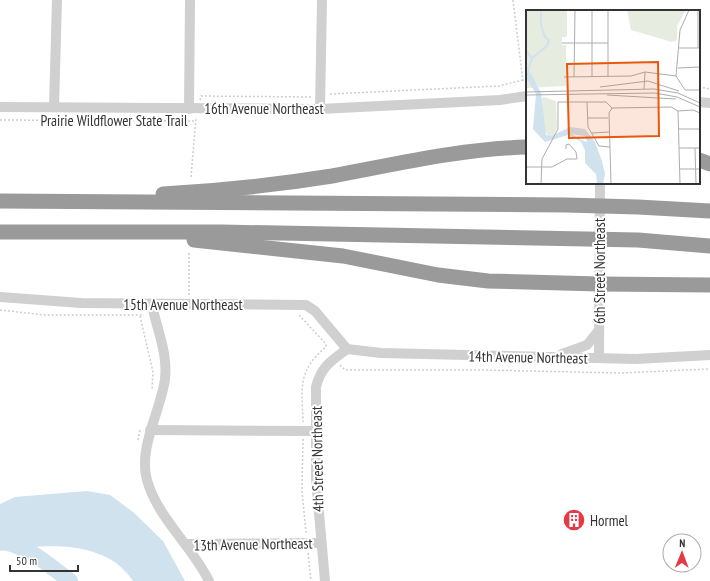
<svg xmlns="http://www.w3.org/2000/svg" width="710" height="581" font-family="'PT Sans Narrow',sans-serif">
  <rect width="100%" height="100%" fill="#fff"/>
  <!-- water -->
  <path fill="#cfe2ee" d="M87,491L110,495L133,512L163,541L185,581H133C106,539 43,544 0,551V504L15,497Z"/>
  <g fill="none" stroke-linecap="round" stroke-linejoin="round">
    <!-- river -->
    <path stroke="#cfe2ee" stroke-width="16" d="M0,541C29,546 47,564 70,581"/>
    <!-- path -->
    <g stroke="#cdcdcd" stroke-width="1.5" stroke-dasharray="2 2" stroke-linecap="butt">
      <path d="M513,0L523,81"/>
      <path d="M699,87L710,89"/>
      <path d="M330,94L499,86L527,79"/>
      <path d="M200,100L201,96L311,97"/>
      <path d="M0,120L195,121"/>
      <path d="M191,177L196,117"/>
      <path d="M189,295V253"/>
      <path d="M0,310L45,315H144"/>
      <path d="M299,315L326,344V347C297,371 302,388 303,422"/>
      <path d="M140,316L153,372L152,390"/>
      <path d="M340,365L345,370H485L620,373L710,369"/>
      <path d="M303,439L302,491L306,533"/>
      <path d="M138,440L140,430"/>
      <path d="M308,553L311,581"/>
    </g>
    <!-- minor -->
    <g stroke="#d0d0d0" stroke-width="10">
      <path d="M699,102L710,103"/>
      <path d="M0,107L320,109L500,100L527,96"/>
      <path d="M54,107L57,0"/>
      <path d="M189,109L190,0"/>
      <path d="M320,109L322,0"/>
      <path d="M0,297L81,303L306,305L315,311L347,349"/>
      <path d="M152,305C157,330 168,353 165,379C161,410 138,448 147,480C157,517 192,546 209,581"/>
      <path d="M347,349L381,353L636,359L710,355"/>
      <path d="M562,354L587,345L599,330"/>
      <path d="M599,358L600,183"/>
      <path d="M150,430L315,431"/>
      <path d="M185,544L321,543"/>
      <path d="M325,581L316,479V387C321,367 331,361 347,349"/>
    </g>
    <!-- highway -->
    <g stroke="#9a9a9a" stroke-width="15">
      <path d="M699,160L710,164"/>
      <path d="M163,194C219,191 276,185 332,176C397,164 460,149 527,147"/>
      <path d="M0,201L566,205L638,207L710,211"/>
      <path d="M0,232H222L638,240L710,246"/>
      <path d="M194,240L343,256L438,275L488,281L599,284L710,285"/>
    </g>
  </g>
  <!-- icons -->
  <defs>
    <g id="building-disc" transform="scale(1.15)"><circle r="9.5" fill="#e63946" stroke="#fff"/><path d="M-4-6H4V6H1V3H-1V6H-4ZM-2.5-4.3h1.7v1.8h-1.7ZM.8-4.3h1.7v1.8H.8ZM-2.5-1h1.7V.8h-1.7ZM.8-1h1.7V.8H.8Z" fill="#fff"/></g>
  </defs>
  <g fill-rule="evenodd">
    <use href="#building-disc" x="574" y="520"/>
  </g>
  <g text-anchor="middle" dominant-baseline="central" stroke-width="4" stroke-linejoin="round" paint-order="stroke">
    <!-- street labels -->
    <g font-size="15" fill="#333" stroke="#fff">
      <text x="264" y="108">16th Avenue Northeast</text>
      <text x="114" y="120">Prairie Wildflower State Trail</text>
      <text transform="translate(599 271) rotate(-90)">6th Street Northeast</text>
      <text x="183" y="304">15th Avenue Northeast</text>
      <text transform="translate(528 357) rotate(1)">14th Avenue Northeast</text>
      <text transform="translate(317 459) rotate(-91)">4th Street Northeast</text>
      <text transform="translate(253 544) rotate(-1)">13th Avenue Northeast</text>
    </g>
    <!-- poi labels -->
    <g font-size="15" fill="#333" stroke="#fff" text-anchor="start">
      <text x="590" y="520">Hormel</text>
    </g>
  </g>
  <!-- overview -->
  <g transform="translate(526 10)">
    <rect width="174" height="174" fill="#fff"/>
    <path d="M0,0H41V27H36V35H40V76L0,78ZM101,0H160L151,16V30L146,32L105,20ZM18,87L30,91L31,118L28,125L23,127L17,118L16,88Z" fill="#e6ecdf"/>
    <path d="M2,58L15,83L20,125L25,126L44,117L59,119L69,132L76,151L79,164L77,174H71L70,164L59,153V140L54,130L61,132L59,126L45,124L19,132L7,119L10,84L0,67Z" fill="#cfe2ee"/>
    <path fill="none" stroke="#cfe2ee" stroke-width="2" d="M0,17V33M0,41L6,48L2,60M6,48L21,36L23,30L19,27L15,15V0M42,123L57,132"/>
    <path fill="none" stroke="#adadad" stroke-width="1" d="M66,0V67M36,33H82M153,38H174M172,38V0M152,58L174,57M150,66L154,20L163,0M150,66L159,80H174M38,67L105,66L119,62L150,66M48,67L49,0M82,67V0M74,77L122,71L153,81M118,79L119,62M0,82L128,79L152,83L174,93M0,85L129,83L151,87L174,97M81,85L150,89M61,92L62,117L73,136L84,137M86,98L145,97L152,101M152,101L154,174M152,101L167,100L174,103M62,108H82M153,119H174M66,123L83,122M153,138H174M169,138L170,174M0,157H26L41,149H51L50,142L43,134L40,135V139M154,159H174M15,174L16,149L32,119V92H80L86,98M85,174L83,103L86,98"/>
    <path fill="#e8590c" fill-opacity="0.15" stroke="#e8590c" stroke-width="2" d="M132,52L133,126L43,128L41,54Z"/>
    <rect width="174" height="174" fill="none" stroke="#333" stroke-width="2"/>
  </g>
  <!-- north arrow -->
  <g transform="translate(682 553) rotate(1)"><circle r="19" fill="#ffffff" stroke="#adadad"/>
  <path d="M0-3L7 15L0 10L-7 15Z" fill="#e63946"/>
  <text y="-6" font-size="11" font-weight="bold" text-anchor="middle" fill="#333333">N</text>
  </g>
  <!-- scale -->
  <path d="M10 565v6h68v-6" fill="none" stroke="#333333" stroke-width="2"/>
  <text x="16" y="565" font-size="12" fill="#333333" stroke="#ffffff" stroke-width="3" paint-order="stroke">50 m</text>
</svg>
